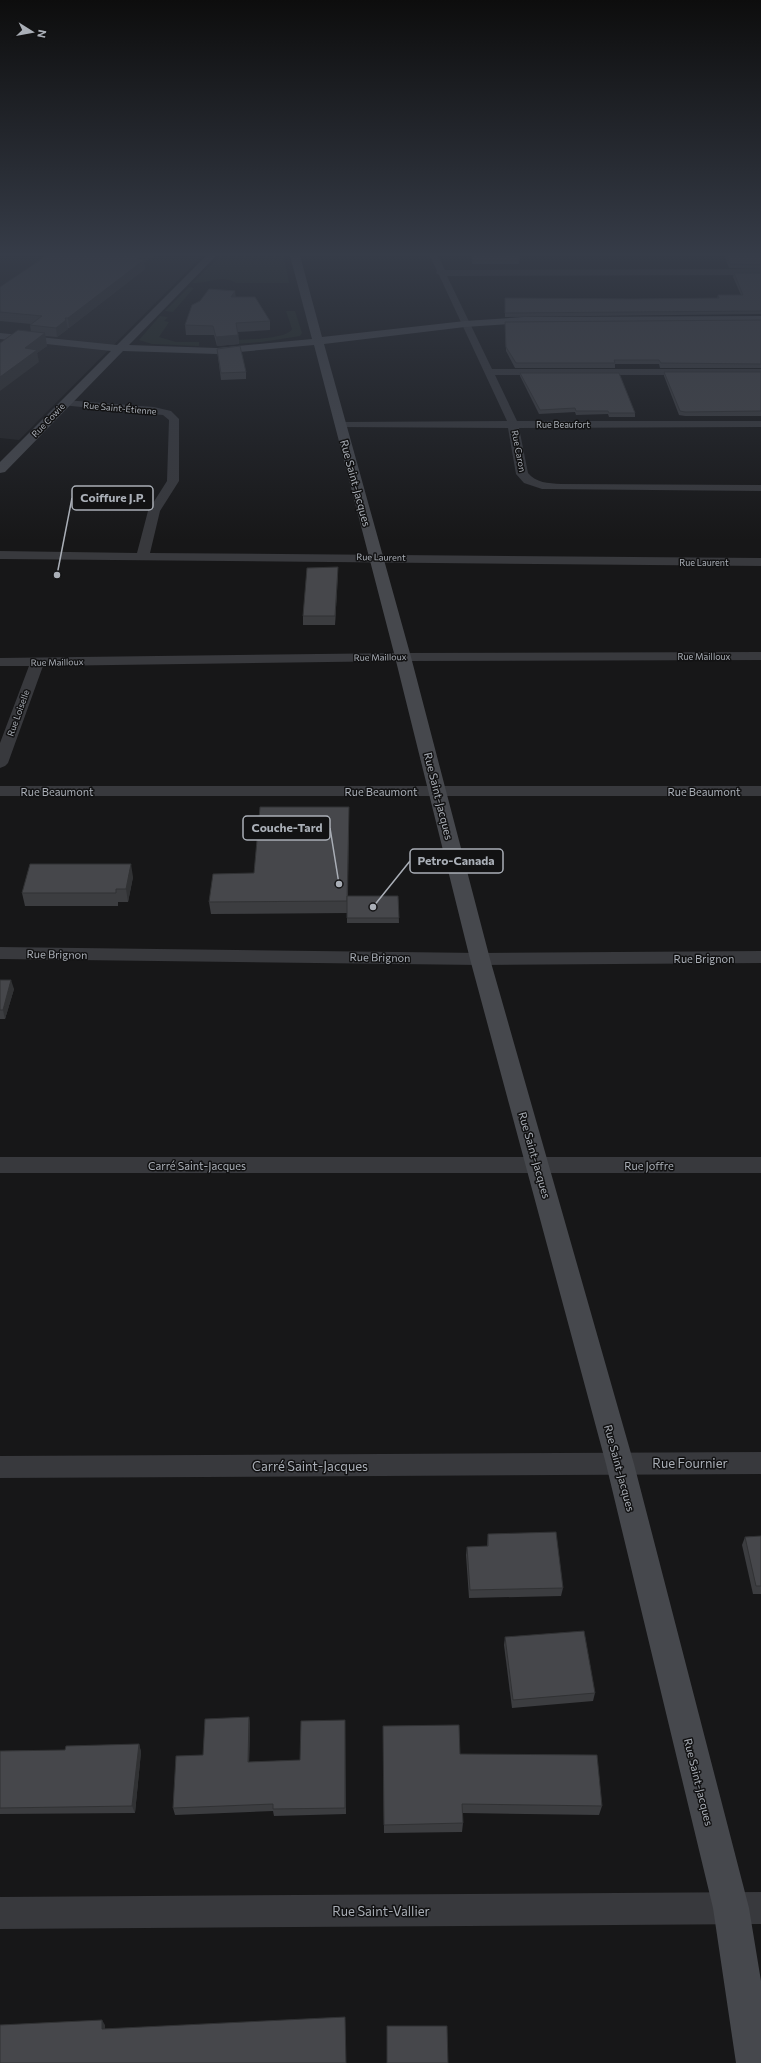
<svg xmlns="http://www.w3.org/2000/svg" width="761" height="2063" font-family="Commissioner,sans-serif">
  <rect width="100%" height="100%" fill="#171718"/>
  <!-- built -->
  <path fill="#232325" d="M0,252H206L19,440L0,438Z"/>
  <!-- green -->
  <g fill="#212821">
    <path d="M224,252H283L289,283H236C223,274 206,284 192,283Z"/>
    <path d="M189,287L194,288L173,312L165,311Z"/>
    <path d="M286,311H295L302,333L300,336L262,342L223,345L224,340C237,340 287,340 292,329Z"/>
    <path d="M160,316L168,317L164,321L169,322L159,337L176,342H199V346L152,344L139,340Z"/>
  </g>
  <g fill="none" stroke-linecap="round" stroke-linejoin="round">
    <!-- street -->
    <g fill="#38393d" fill-rule="evenodd">
      <path d="M428,252H436L445,270L761,269V275L447,276L492,369H761V375H495L517,421H761V427L519,428L528,473C536,483 548,483 561,484L761,485V491L542,489L524,483L516,474L508,428L336,427L335,425L340,422L507,421L439,275L436,273L437,271Z"/>
      <path d="M65,400L154,407L171,411L179,419V481L160,511L150,553L761,558V566L0,559V551L137,553L148,511L167,481L169,420L163,415L61,405L60,403Z"/>
      <path d="M761,652V660L403,661L43,666L8,763L5,766L0,768V743L29,666H0V658L403,653Z"/>
      <rect x="0" y="786" width="761" height="10"/>
      <path d="M0,947L480,953L761,951V963L480,965L0,959Z"/>
      <rect x="0" y="1157" width="761" height="16"/>
      <path d="M761,1452V1474L0,1478V1456Z"/>
      <path d="M761,1892V1924L0,1929V1897Z"/>
    </g>
    <!-- secondary -->
    <path fill="#46484d" fill-rule="evenodd" d="M210,252H220L129,345L217,348L312,339L289,252H299L322,337L465,321L523,317L761,316V322L523,323L465,327L324,344L411,657L490,959L634,1464L749,1908L761,1981V2063H736L713,1908L606,1464L470,959L395,657L314,345L217,354L123,351L5,472L0,473V462L111,351L0,339V333L117,345Z"/>
  </g>
  <!-- wall -->
  <g fill="#3c3d40">
    <path d="M52,252H159L144,263L145,269L69,328H67L68,329L57,337L45,336L47,346L37,353L39,362L31,332L30,325L31,324L0,321V287Z"/>
    <path d="M472,252H520L519,264H472Z"/>
    <path d="M723,252H761V269L729,268Z"/>
    <path d="M734,273H761V314L505,317V298L634,299L717,298L718,295H741L733,277Z"/>
    <path d="M236,297L270,321V330L238,332L239,344L217,346L214,335H186L185,325Z"/>
    <path d="M761,320V368H660L659,364H615V368H515L506,351L505,322Z"/>
    <path d="M217,349L246,372V379L221,380Z"/>
    <path d="M664,372H761V416H685L679,415L664,376Z"/>
    <path d="M520,373L635,413V417H609L608,414L576,415L575,412L539,414L520,376Z"/>
    <path d="M338,567L335,625H303V616Z"/>
    <path d="M349,807L348,896H398L399,923H347V913L211,914L209,902L254,873Z"/>
    <path d="M133,877L128,902H118V906H25L22,893Z"/>
    <path d="M0,980L14,989L5,1019H0Z"/>
    <path d="M488,1534L563,1588L561,1596L469,1598L466,1555L467,1547L487,1546Z"/>
    <path d="M761,1536V1594H753L742,1545L745,1537Z"/>
    <path d="M505,1637L595,1693L593,1701L512,1708L504,1645Z"/>
    <path d="M249,1717L250,1724L249,1762L300,1760L345,1720L346,1814L274,1816L273,1811L175,1815L173,1808L203,1755Z"/>
    <path d="M383,1726L602,1806L599,1815L463,1813V1823L462,1832L384,1833Z"/>
    <path d="M139,1744L141,1752L135,1813L0,1814V1751L65,1750Z"/>
  </g>
  <!-- shaded-wall -->
  <g fill="#313234">
    <path d="M147,252H159L144,263L145,269L69,328L68,318L137,259Z"/>
    <path d="M235,291L236,299L231,297Z"/>
    <path d="M66,320L68,329L57,337L56,328Z"/>
    <path d="M45,333L47,346L37,353L39,362L0,391V377L25,348Z"/>
    <path d="M238,335L239,344L217,346L216,337Z"/>
    <path d="M338,567V575L335,625V616Z"/>
    <path d="M349,807V819L347,913V901Z"/>
    <path d="M131,864L133,877L128,902L126,889Z"/>
    <path d="M11,980L14,989L5,1019L3,1010Z"/>
    <path d="M249,1717L250,1724L249,1769L248,1762Z"/>
    <path d="M139,1744L141,1752L135,1813L132,1806Z"/>
    <path d="M102,2020L105,2025V2034L102,2029Z"/>
  </g>
  <!-- building -->
  <g fill="#46474b" stroke="#313234">
    <path d="M52,252H147L137,259L144,260L68,318H65L66,320L56,328L30,325L42,316L0,312V287Z"/>
    <path d="M472,252H520L519,261H472Z"/>
    <path d="M725,252H761V265L730,264Z"/>
    <path d="M734,273H761V311L505,313V298L634,299L719,298L718,295H743Z"/>
    <path d="M209,289L235,291L231,297H255L270,321L236,323L238,335L216,337L213,326L185,325L192,305L200,301Z"/>
    <path d="M761,320V364L661,363L659,360H614L615,363H516L506,347L505,322Z"/>
    <path d="M18,330L45,333L25,348L37,350L0,377V343Z"/>
    <path d="M240,346L246,372L221,373L217,349Z"/>
    <path d="M664,372H761V411L685,412L680,411Z"/>
    <path d="M520,373H619L635,413H609L608,411H576L575,408L540,410Z"/>
    <path d="M338,567L335,616H303L307,568Z"/>
    <path d="M260,807H349L347,901L209,902L213,874L254,873Z"/>
    <path d="M30,864H131L126,889H116V893H22Z"/>
    <path d="M347,896H398L399,918H347Z"/>
    <path d="M0,980H11L3,1010H0Z"/>
    <path d="M556,1532L563,1588L470,1590L467,1547L488,1546V1534Z"/>
    <path d="M761,1536V1586H756L745,1537Z"/>
    <path d="M584,1631L595,1693L513,1700L505,1637Z"/>
    <path d="M249,1717L248,1762L300,1760L301,1721L345,1720V1808L273,1809V1804L173,1808L176,1756L203,1755L205,1719Z"/>
    <path d="M459,1725L460,1754L597,1755L602,1806L462,1804L463,1823L384,1825L383,1726Z"/>
    <path d="M139,1744L132,1806L0,1808V1751L65,1750L66,1746Z"/>
    <path d="M345,2017L346,2063H0V2025L102,2020V2029Z"/>
    <path d="M387,2026H447L448,2063H387Z"/>
  </g>
  <!-- sky -->
  <linearGradient id="sky" x2="0" y2="1"><stop stop-color="#0d0d0d"/><stop offset="0.47" stop-color="#363c48"/><stop offset="1" stop-color="#363c48" stop-opacity="0"/></linearGradient>
  <rect width="761" height="541" fill="url(#sky)"/>
  <g text-anchor="middle" dominant-baseline="central" stroke-width="3" stroke-linejoin="round" paint-order="stroke">
    <!-- far-street labels -->
    <g font-size="9" fill="#aaafb7" stroke="#121213">
      <text transform="translate(120 408) rotate(5)">Rue Saint-Étienne</text>
      <text transform="translate(48 420) rotate(-46)">Rue Cowie</text>
      <text x="563" y="424">Rue Beaufort</text>
      <text transform="translate(519 451) rotate(79)">Rue Caron</text>
      <text transform="translate(381 557) rotate(1)">Rue Laurent</text>
      <text x="704" y="562">Rue Laurent</text>
      <text x="704" y="656">Rue Mailloux</text>
      <text transform="translate(380 657) rotate(-1)">Rue Mailloux</text>
      <text transform="translate(57 662) rotate(-1)">Rue Mailloux</text>
      <text transform="translate(18 713) rotate(-70)">Rue Loiselle</text>
    </g>
    <!-- street labels -->
    <g font-size="11" fill="#aaafb7" stroke="#121213">
      <text transform="translate(356 483) rotate(75)">Rue Saint-Jacques</text>
      <text x="57" y="791">Rue Beaumont</text>
      <text x="381" y="791">Rue Beaumont</text>
      <text x="704" y="791">Rue Beaumont</text>
      <text transform="translate(439 796) rotate(76)">Rue Saint-Jacques</text>
      <text transform="translate(57 954) rotate(1)">Rue Brignon</text>
      <text transform="translate(380 957) rotate(1)">Rue Brignon</text>
      <text x="704" y="958">Rue Brignon</text>
      <text transform="translate(535 1155) rotate(74)">Rue Saint-Jacques</text>
      <text x="197" y="1165">Carré Saint-Jacques</text>
      <text x="649" y="1165">Rue Joffre</text>
      <text transform="translate(620 1468) rotate(75)">Rue Saint-Jacques</text>
      <text transform="translate(699 1782) rotate(76)">Rue Saint-Jacques</text>
    </g>
    <!-- near-street labels -->
    <g font-size="13" fill="#aaafb7" stroke="#121213">
      <text x="690" y="1463">Rue Fournier</text>
      <text x="310" y="1466">Carré Saint-Jacques</text>
      <text x="381" y="1911">Rue Saint-Vallier</text>
    </g>
  </g>
  <!-- callouts -->
  <path fill="none" stroke="#aaafb7" stroke-width="1.5" d="M57 575L72 498M339 884L330 828M373 907L410 861"/>
  <g fill="#aaafb7" stroke="#121213" stroke-width="1.5">
    <circle cx="57" cy="575" r="4"/>
    <circle cx="339" cy="884" r="4"/>
    <circle cx="373" cy="907" r="4"/>
  </g>
  <g fill="#121213" stroke="#aaafb7" stroke-width="1.5">
    <rect x="72" y="486" width="81" height="24" rx="4"/>
    <rect x="243" y="816" width="87" height="24" rx="4"/>
    <rect x="410" y="849" width="93" height="24" rx="4"/>
  </g>
  <g font-size="12" text-anchor="middle" font-weight="bold" fill="#aaafb7">
    <text x="113" y="502">Coiffure J.P.</text>
    <text x="287" y="832">Couche-Tard</text>
    <text x="456" y="865">Petro-Canada</text>
  </g>
  <!-- north arrow -->
  <g transform="translate(32 32) rotate(101)" stroke="#121213" stroke-width="3" paint-order="stroke">
  <path d="M0-3L7 15L0 10L-7 15Z" fill="#aaafb7"/>
  <text y="-6" font-size="11" font-weight="bold" text-anchor="middle" fill="#aaafb7">N</text>
  </g>
</svg>
